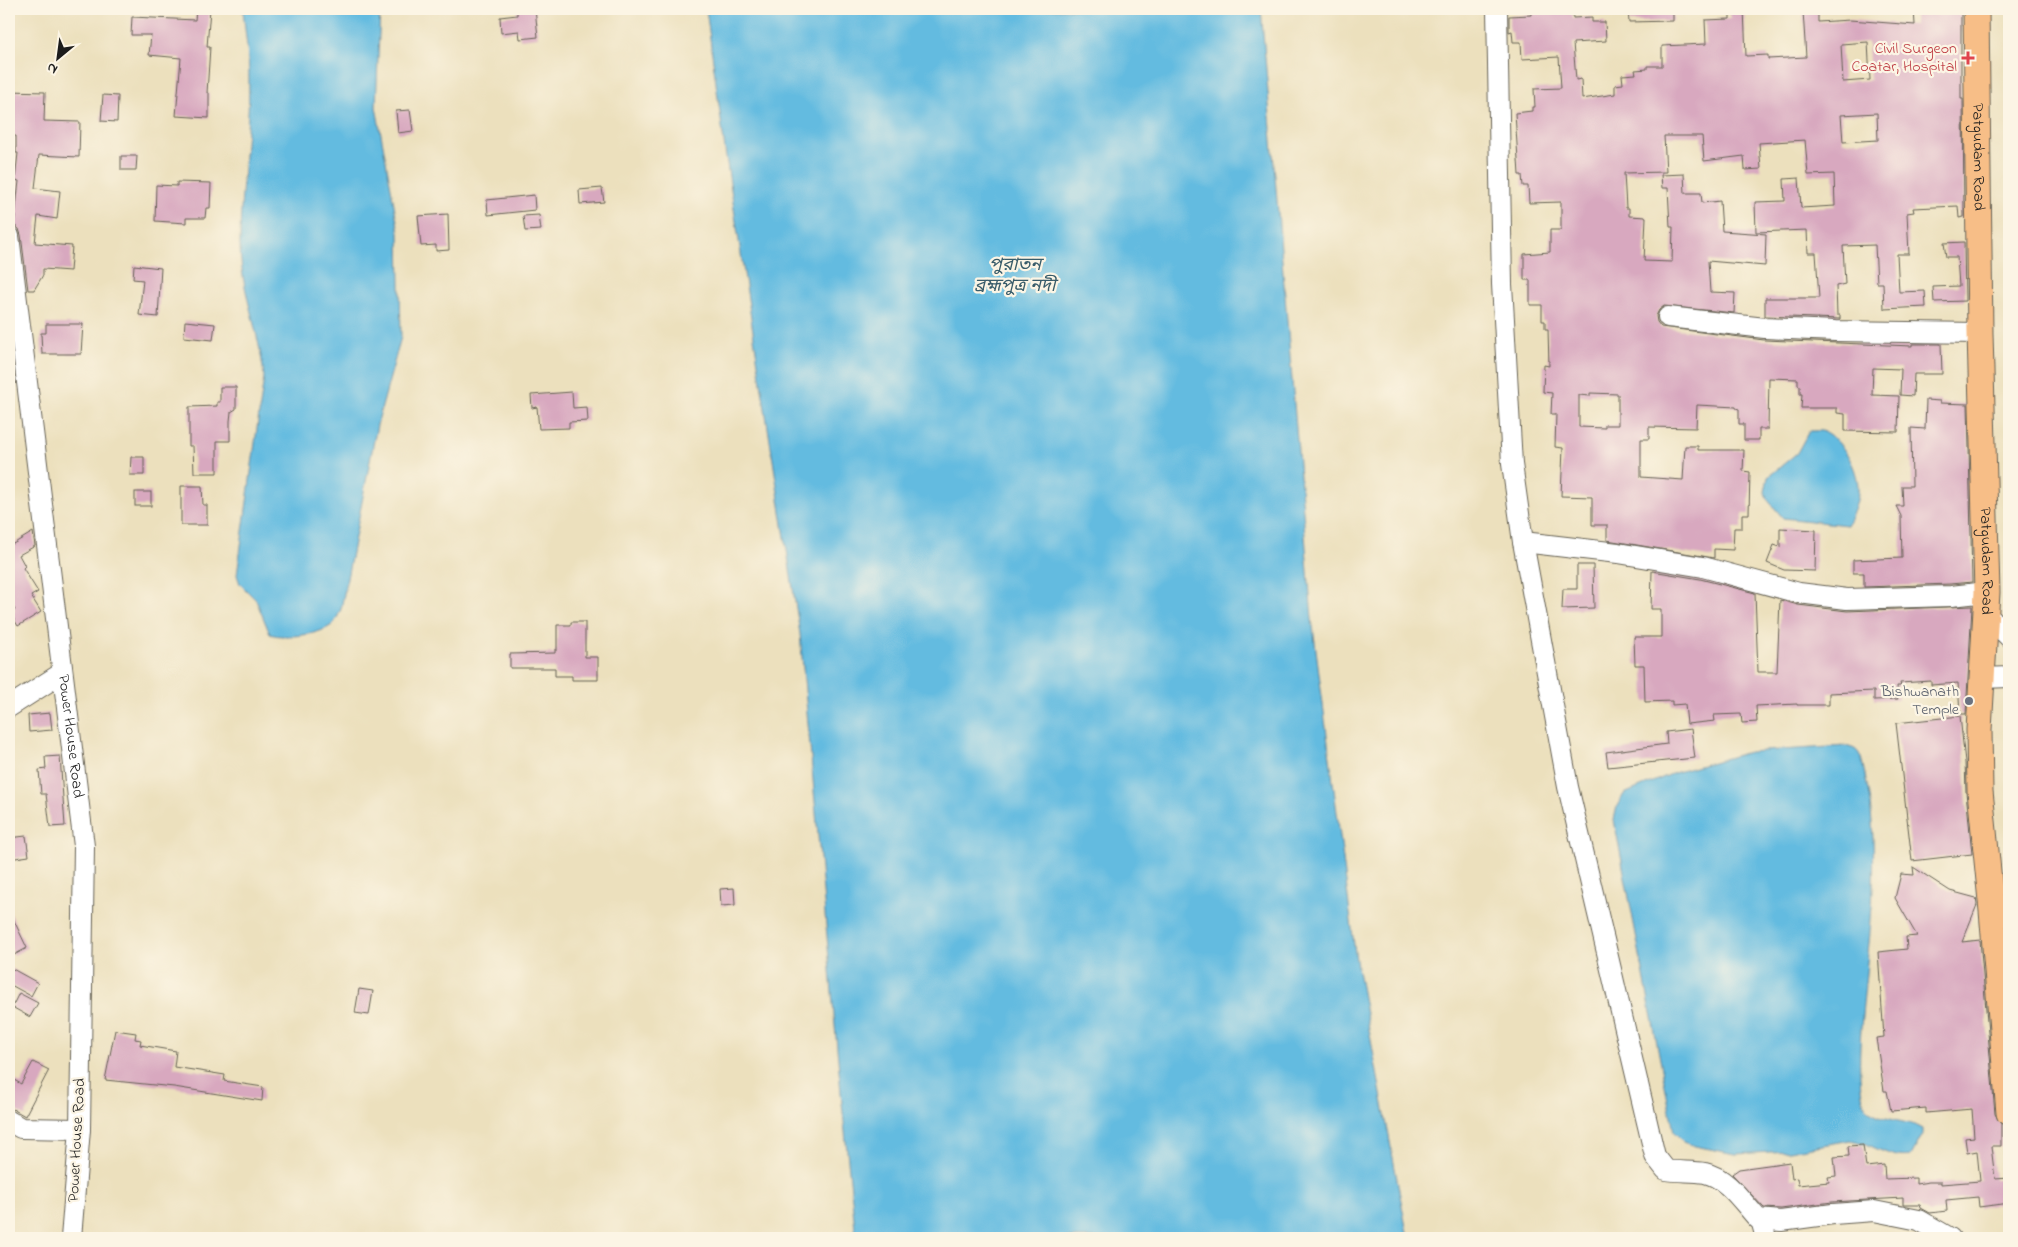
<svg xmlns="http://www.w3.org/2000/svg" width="2018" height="1247" font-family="'Indie Flower','Noto Sans Bengali',sans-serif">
  <rect width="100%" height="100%" fill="#fcf5e5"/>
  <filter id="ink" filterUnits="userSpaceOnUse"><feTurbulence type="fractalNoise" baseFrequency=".02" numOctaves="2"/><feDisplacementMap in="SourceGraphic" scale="10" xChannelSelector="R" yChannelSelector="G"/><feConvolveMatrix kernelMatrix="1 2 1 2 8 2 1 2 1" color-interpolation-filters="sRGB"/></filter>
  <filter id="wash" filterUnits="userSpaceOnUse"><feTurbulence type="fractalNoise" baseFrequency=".0096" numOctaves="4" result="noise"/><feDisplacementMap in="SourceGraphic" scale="20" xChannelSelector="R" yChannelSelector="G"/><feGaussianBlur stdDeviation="1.12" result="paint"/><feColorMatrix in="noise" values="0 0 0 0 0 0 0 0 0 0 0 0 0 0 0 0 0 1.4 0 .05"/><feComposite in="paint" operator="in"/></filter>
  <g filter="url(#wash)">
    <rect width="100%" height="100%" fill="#ece0bd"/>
    <!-- water -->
    <g fill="#63bbe0" stroke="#406c7e">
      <path d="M243,9H380L376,107L399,232L401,337L377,425L341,609C339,613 337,619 334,623C323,635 285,639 270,634L256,600L240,584L237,575L264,377C260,332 240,289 240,243C240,189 249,135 249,80C249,56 245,33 243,9Z"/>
      <path d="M706,9H1261L1312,619L1356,960L1408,1238H856L841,1093L800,634L726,157Z"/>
      <path d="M1809,431C1814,431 1821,430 1825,432C1843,442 1857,467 1858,487C1859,500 1853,514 1847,525L1783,518L1767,499L1765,492L1768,477L1797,453Z"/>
      <path d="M1846,746C1848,747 1854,748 1856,750C1862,755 1863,767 1865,775C1880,843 1872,915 1865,983C1863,1008 1853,1088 1867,1108C1875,1120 1909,1120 1923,1129V1134L1911,1156C1889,1160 1871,1142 1850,1140L1789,1151L1735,1154L1695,1146L1684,1142L1674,1132L1614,820L1617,806L1624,794L1674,773L1749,752Z"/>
    </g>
    <g id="blocks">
      <!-- building -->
      <g fill="#d8a8bf" fill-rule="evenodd">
        <path d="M196,9H210L207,47H210L207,93H209V118L176,116L181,58L149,55L151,35H131L132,17L195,20Z"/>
        <path d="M517,9H535L538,37L520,39L519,31L501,33L500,17L517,15Z"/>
        <path d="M1531,9H1572L1573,18L1592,17V22H1605L1606,41L1573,43L1576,80L1581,79L1582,99L1615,94V85L1623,84L1622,75L1636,74L1635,70L1647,69V66H1662V46L1706,44L1705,20L1730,19V9H1744L1746,56L1768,55V59L1806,57L1803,11L1818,10V22L1850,20L1915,25L1914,9H1961V99H1963L1964,217L1959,218L1958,206L1913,208L1914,212L1907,213L1909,254H1897L1899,292L1925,291L1926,307L1884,309L1883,283H1877L1875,245L1843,246L1845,284L1836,286L1837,315H1840V319L1765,316V298H1819L1816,253H1808L1807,230L1756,232L1755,202L1785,201L1784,179L1799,178L1801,208L1835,206L1834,174L1808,175L1805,140L1759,143L1761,169L1745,170L1744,156L1704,161L1702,136H1664L1666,172L1624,173L1626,208H1629V216L1646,217L1644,261L1672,262L1673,227H1670L1668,188H1662L1661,175L1684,174L1685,193H1701L1702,203L1720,201L1722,231L1766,234L1765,266L1708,261L1710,292L1735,293L1734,313L1664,306L1659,310L1656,316L1657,322L1661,327L1764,340L1912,346V344H1941L1942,374H1914L1913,396L1900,395L1901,369L1873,368L1872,395L1899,396L1898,432L1845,431V414L1837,413V408H1801L1802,394H1800V386L1798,385V379L1769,378L1768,429H1759V440H1744V424H1739V409L1736,408V407L1697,405L1696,428L1649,427V439H1641V477L1683,480L1685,446H1698V450H1744L1743,471L1750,472L1749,514H1742V528H1734L1733,550L1714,549V558L1607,540V525H1592V497L1561,496L1563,448L1555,447L1556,414H1551L1552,393L1543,392L1544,365L1549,366L1548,329H1545V321H1542V305H1530V280H1524V254L1550,252V230H1561V202L1529,203L1528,186H1523L1522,175H1519L1515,113L1532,111V107H1535L1534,89L1561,88L1559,57L1522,59L1521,42H1513L1512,31L1509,32V16L1531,15ZM1868,42L1870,80L1843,82L1841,44ZM1877,113L1878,140L1843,142L1841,115ZM1590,393L1618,394V425H1605V428L1579,427V395L1590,396Z"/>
        <path d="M1628,9H1673V21L1629,22Z"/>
        <path d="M9,91L45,92L44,121L80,122L79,157L39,155L35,188L60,191L57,219L38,216L35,243L72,246L70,271L43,269V275L34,290H28L21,235L19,229L14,225L19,181L15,180L18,153H16V136H9Z"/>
        <path d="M103,95L118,96L117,122L101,121Z"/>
        <path d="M410,110L413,131L398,133L396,111Z"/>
        <path d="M121,156H137L136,170H121Z"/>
        <path d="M177,182L211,183L210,208H206L205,218H186V223L155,221L156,185L177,186Z"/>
        <path d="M602,188L604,202L580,204L579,190Z"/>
        <path d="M534,195L535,210L488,215L487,200Z"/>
        <path d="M448,214L449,250L436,251V245L421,246L418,216Z"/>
        <path d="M539,215L541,230L525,231L523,216Z"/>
        <path d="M1964,242L1965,301L1934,302L1933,287L1959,286L1957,257H1946L1944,243Z"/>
        <path d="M134,265L161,268L158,317L139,315L143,280L133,279Z"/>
        <path d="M185,321L215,324L213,340L184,337Z"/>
        <path d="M46,324H83L81,354H42L41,333H46Z"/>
        <path d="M220,387H236V409L231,412L230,421V441H217V473H194L193,446H189V407L217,406V402H220Z"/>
        <path d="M572,392L573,408L587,407L588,421L569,422V428L539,429L537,407L532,408L531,395Z"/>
        <path d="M1926,400L1940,401V403L1968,404L1972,582L1950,584L1864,587V573H1853V560L1902,558L1901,516L1896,506H1903L1902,486H1912L1911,428L1925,429Z"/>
        <path d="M131,457H144V475H130Z"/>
        <path d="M181,486H202L203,505H207V525H181Z"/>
        <rect x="135" y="492" width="16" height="14"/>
        <path d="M1780,528L1816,530L1815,571L1784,570L1767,563L1774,545L1780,547Z"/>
        <path d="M33,532L35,546L19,555L25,566L23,568L38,592L31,596L41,612L18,626L10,613L15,610L9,600V538L13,544Z"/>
        <path d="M1577,565H1593L1594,608L1562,609L1563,589H1577Z"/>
        <path d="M1652,571L1700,579L1755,593L1758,672H1777L1780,600L1798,605L1847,611L1972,606L1966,714H1960L1958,683L1931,685V681L1900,683L1901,686H1897L1898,699L1874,700V691L1829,693V705H1797V704L1756,706L1757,722L1742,723L1741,714L1714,715L1715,721L1687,724L1685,704L1672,705V701L1645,702L1644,665H1635L1634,637H1661V609H1651Z"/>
        <path d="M571,622H585V657H598V680H572V676H555V668H510V654L555,653V650H557V625H571Z"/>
        <path d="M50,713L52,730L29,732L28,715Z"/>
        <path d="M1960,716L1965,762L1966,792L1972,854L1912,861L1896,723Z"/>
        <path d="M1691,729L1695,758L1608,767L1606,752L1667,744L1666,732Z"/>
        <path d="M60,756L65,826L50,827L46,794H41L39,770L46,769L45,757Z"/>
        <path d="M26,836L29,856L9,859V838Z"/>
        <path d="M1913,867L1950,891L1976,898L1977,905L1962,942L1980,940L1995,1114L2001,1124V1146H1991L1995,1179L2009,1178V1203L1979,1207L1978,1197L1946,1200L1947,1211L1930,1213L1921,1208L1920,1205H1903V1198L1832,1202L1781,1209L1764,1208L1732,1174L1739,1169L1790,1162L1792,1179L1797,1178L1798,1185L1829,1182L1828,1177L1836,1176L1834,1157L1849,1156L1848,1146L1863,1145L1866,1167L1884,1165L1885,1179L1916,1178V1184L1929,1182H1941V1184L1980,1181L1977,1151L1967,1153L1965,1138L1974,1137L1972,1109L1926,1113V1108L1891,1111L1887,1091H1884L1876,1038L1884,1037L1878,952L1907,949L1906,937L1917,936L1895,898L1901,874L1914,875Z"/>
        <path d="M734,888L735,905L721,906L720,889Z"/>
        <path d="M9,910L27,948L14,955L9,944Z"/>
        <path d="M9,967L38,983L31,996L9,984Z"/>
        <path d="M359,989L373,991L369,1015L355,1013Z"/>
        <path d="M19,993L38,1003L30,1017L12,1007Z"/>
        <path d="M115,1030L136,1033L135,1039L141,1040L140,1045L176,1051L174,1067L225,1075L224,1081L263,1087L262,1101L174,1087L105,1080Z"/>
        <path d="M33,1062L49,1070L25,1116L9,1107V1077L21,1084Z"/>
      </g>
    </g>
  </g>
  <g filter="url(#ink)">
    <use href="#blocks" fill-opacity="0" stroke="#656154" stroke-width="1"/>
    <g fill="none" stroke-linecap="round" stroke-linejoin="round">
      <!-- minor casing -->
      <g stroke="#656154" stroke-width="22">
        <g id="minor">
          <path d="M1497,9L1502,284L1512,464L1523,542L1568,787L1655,1156L1666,1170C1679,1172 1693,1171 1705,1173C1728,1178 1743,1203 1758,1219L1781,1221L1833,1214L1874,1211L1919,1220L1950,1238"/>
          <path id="s1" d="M9,236L84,846L80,1129L71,1238"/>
          <path d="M1668,317L1765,328L1835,331L1980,333"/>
          <path d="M1523,542L1618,553L1703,567L1799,593L1847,599L1951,596L1987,592"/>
          <path d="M1985,613L2009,637"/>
          <path d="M1983,678L2009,677"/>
          <path d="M9,707L62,673"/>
          <path d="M9,1121L21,1128L80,1129"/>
          <path d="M1761,1220L1766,1238"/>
        </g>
      </g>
      <!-- major casing -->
      <g stroke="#656154" stroke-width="27">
        <g id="major">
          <path id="s2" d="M1976,9L1980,333L1987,592L1979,730L1980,791L1992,911L2009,1113"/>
        </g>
      </g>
      <!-- minor -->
      <use href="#minor" stroke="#fff" stroke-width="20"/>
      <!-- major -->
      <use href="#major" stroke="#f7be87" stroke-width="25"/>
    </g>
  </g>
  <!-- markers -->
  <path fill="#e0444e" stroke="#fcf5e5" stroke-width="2" d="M1965.5 50.5h5v5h5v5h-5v5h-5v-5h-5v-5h5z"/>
  <circle fill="#6b7280" stroke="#fcf5e5" stroke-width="2" cx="1969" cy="701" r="5"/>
  <g text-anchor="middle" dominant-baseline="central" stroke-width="4.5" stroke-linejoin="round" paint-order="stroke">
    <!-- health labels -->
    <g font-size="16" fill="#be3a42" stroke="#fcf5e5" text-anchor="end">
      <text x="1957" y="49">Civil Surgeon<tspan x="1957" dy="18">Coatar, Hospital</tspan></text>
    </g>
    <!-- street labels -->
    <g font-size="16" fill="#1c1c1c" stroke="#fcf5e5">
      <text stroke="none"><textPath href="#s2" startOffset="148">Patgudam Road</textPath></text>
      <text stroke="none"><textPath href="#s2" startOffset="552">Patgudam Road</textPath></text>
      <text stroke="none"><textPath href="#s1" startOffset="504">Power House Road</textPath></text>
      <text transform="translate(77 1140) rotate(-87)">Power House Road</text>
    </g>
    <!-- worship labels -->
    <g font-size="16" fill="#5b616d" stroke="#fcf5e5" text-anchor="end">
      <text x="1959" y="692">Bishwanath<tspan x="1959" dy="18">Temple</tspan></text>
    </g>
    <!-- water labels -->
    <g font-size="18" font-style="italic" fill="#385c6a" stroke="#fcf5e5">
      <text x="1015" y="266">পুরাতন<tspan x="1015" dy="21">ব্রহ্মপুত্র নদী</tspan></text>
    </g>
  </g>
  <!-- margin -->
  <rect width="2018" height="1247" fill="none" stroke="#fcf5e5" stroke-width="30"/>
  <!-- north arrow -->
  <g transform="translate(58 58) rotate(209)" stroke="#fcf5e5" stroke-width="4" paint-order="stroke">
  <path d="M0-4L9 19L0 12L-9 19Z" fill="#1c1c1c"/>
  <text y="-8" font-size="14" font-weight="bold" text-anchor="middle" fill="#1c1c1c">N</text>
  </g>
</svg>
